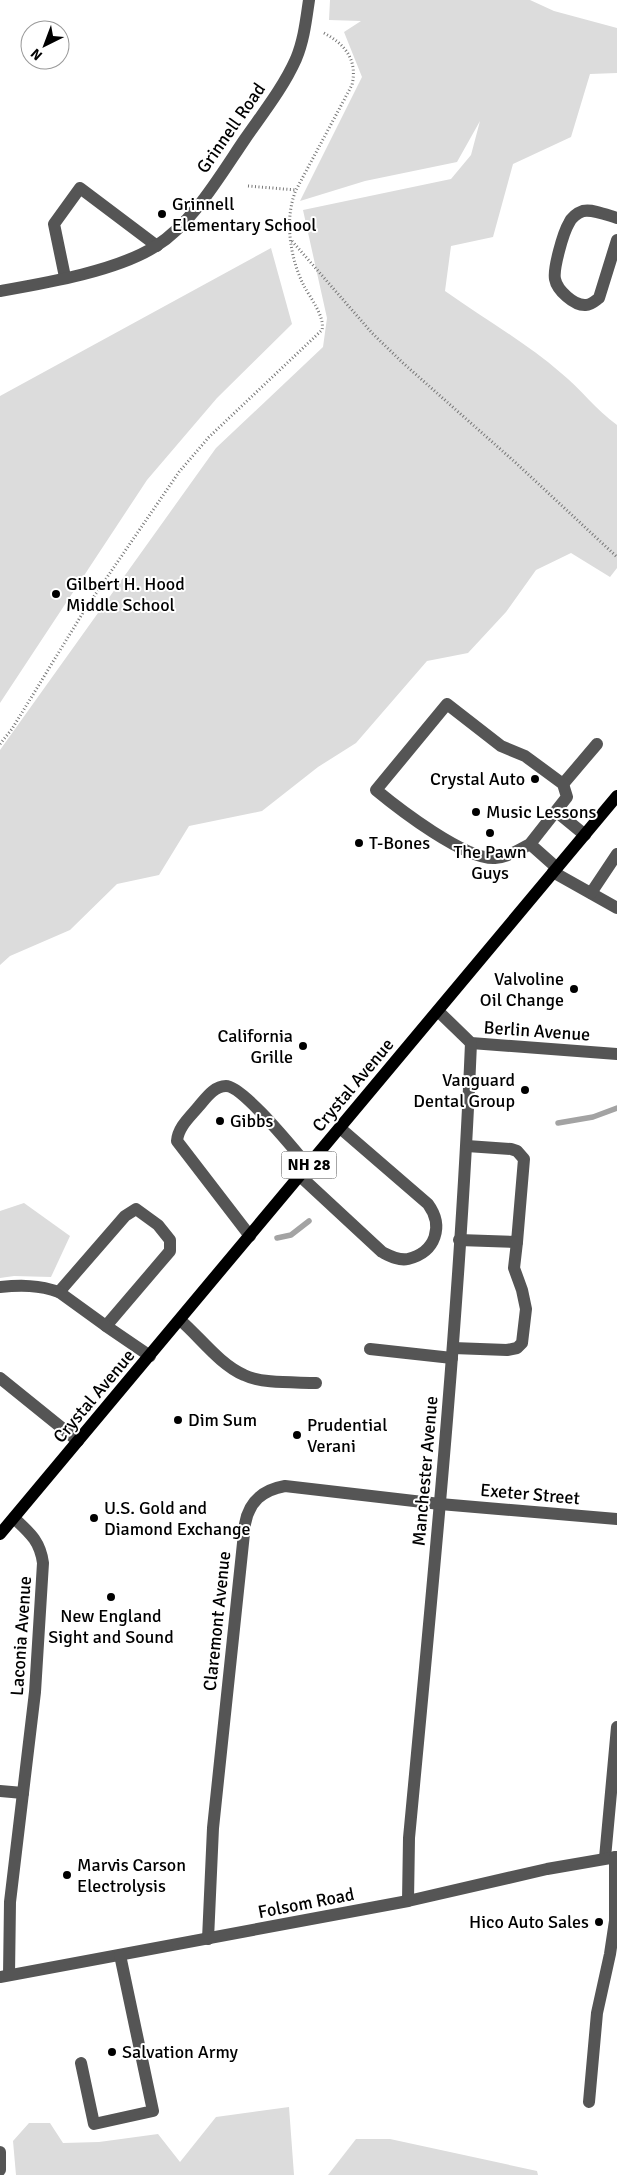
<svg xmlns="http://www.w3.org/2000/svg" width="617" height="2175" font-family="Signika,sans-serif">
  <rect width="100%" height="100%" fill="#fff"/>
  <!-- green -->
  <g fill="#dcdcdc">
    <path d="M330,0H530L554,11L617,28V73L590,74L571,137L513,164L493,237L451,246L445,291C483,318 525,342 561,373C581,389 596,410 617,425V568L610,577L571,553L536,570L506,612L468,653L427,661L356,743L318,767L262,811L189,826L159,875L117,884L70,930L10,956L0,965V750L216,448L323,347L327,318L303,210L451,179L471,155L480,121L457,162L365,181L300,201L362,77L344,32L361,21L329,20Z"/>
    <path d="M271,248L292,324L217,398L147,480L0,703V396Z"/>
    <path d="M24,1203L70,1236L51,1277L14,1276L0,1278V1211Z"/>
    <path d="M289,2107L294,2175H16L13,2141L29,2123H50L63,2143L99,2142L158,2134L180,2162L216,2117Z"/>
    <path d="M356,2139H390L537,2171L538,2175H328Z"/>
  </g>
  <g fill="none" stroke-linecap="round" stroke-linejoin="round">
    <!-- stream -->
    <g stroke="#a3a3a3" stroke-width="5.5">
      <path d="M558,1123L593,1117L617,1108"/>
      <path d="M277,1238L291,1235L309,1221"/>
    </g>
    <!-- path -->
    <g stroke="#777" stroke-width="3" stroke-dasharray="1 2.5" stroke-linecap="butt">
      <path d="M248,186L296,190"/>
      <path d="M292,241L372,333L403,363L516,463L617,557"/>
      <path d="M0,744L12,729L84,611L179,472L209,437L322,330C325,316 310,298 303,284C290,257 284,219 296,190L352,85C358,59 344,43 322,32"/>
    </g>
    <!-- minor -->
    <g stroke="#555" stroke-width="12">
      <path d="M617,218C607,215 593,209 583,211C577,213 571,218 569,223C563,233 553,269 555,279C557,290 574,306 586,305C591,305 595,301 599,298L617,240"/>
      <path d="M65,277L54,224L80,188L157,246"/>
      <path d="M0,291C46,283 117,271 156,246C193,223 221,174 245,139C263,113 283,88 296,59C304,40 306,20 309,0"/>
      <path d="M563,784L597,744"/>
      <path d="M557,812L585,835"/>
      <path d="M530,844L567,797L563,784L525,756L501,746L447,704L376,790C399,809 465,860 495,858C508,857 519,850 530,844L557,868"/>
      <path d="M553,872L617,908"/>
      <path d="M591,893L617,854"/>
      <path d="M438,1011L471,1043L617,1054"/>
      <path d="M300,1176L382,1252C390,1256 399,1261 408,1259C436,1252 444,1226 428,1204L340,1128"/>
      <path d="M250,1236L177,1141C178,1127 190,1117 199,1106C206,1098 214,1086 226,1086C243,1086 295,1151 308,1166"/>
      <path d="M459,1240L517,1242L524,1159L517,1151L511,1149L467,1146"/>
      <path d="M0,1287C21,1285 39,1285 59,1292L125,1216L136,1209L158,1225L170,1240V1251L106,1326L150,1356"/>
      <path d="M59,1292L106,1326"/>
      <path d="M180,1320C200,1337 219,1364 244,1375C262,1384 295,1382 316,1383"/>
      <path d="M453,1348L507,1350L517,1348L522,1343L526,1309L522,1290L514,1268L517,1242"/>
      <path d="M370,1349L452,1358"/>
      <path d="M0,1378L78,1441"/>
      <path d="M0,1791L23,1793"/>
      <path d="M605,1858L617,1727"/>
      <path d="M408,1901L409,1838C434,1573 460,1309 471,1043"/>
      <path d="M208,1939L213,1828L245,1524C249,1502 262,1490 285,1486L440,1504L617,1519"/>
      <path d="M9,1975L10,1902L35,1692L43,1563C40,1541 30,1533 14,1518"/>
      <path d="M0,1977L408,1901L547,1869L617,1857"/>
      <path d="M81,2063L94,2124L153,2111L120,1955"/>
      <path d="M589,2102L597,2013L610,1954L615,1921V1857"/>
      <path d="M0,2152V2170"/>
    </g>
    <!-- major -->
    <path stroke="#000" stroke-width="12" d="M0,1534L617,796"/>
  </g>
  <!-- markers -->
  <g fill="#000" stroke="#fff" stroke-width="2">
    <circle cx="162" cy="214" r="5"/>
    <circle cx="56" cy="594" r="5"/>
    <circle cx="535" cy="779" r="5"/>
    <circle cx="476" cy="812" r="5"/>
    <circle cx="490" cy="833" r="5"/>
    <circle cx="359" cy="843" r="5"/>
    <circle cx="574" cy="989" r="5"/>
    <circle cx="303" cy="1046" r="5"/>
    <circle cx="525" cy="1090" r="5"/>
    <circle cx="220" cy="1121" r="5"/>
    <circle cx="178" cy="1420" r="5"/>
    <circle cx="297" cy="1435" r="5"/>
    <circle cx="94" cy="1518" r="5"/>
    <circle cx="111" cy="1597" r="5"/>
    <circle cx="67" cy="1875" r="5"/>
    <circle cx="599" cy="1922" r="5"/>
    <circle cx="112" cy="2052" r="5"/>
  </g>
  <g text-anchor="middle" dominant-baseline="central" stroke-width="4" stroke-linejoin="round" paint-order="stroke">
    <!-- shield labels -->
    <rect fill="#fff" stroke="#4c4c4c" stroke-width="1" x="281.5" y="1151.5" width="55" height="27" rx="4"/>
    <g font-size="16" font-weight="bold" fill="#000">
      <text x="309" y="1165">NH 28</text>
    </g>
    <!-- street labels -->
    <g font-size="18" fill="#000" stroke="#fff">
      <text transform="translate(231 128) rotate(-55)">Grinnell Road</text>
      <text transform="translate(537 1031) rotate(4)">Berlin Avenue</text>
      <text transform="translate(353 1085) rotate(-50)">Crystal Avenue</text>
      <text transform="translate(94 1396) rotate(-50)">Crystal Avenue</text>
      <text transform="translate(425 1471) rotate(-85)">Manchester Avenue</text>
      <text transform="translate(530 1494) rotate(5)">Exeter Street</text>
      <text transform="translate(217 1621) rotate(-84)">Claremont Avenue</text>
      <text transform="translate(21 1636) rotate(-86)">Laconia Avenue</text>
      <text transform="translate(306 1903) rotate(-11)">Folsom Road</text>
    </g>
    <!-- poi labels -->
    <g font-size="18" fill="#000" stroke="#fff" text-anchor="start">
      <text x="172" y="204">Grinnell<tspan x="172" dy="21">Elementary School</tspan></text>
      <text x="66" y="584">Gilbert H. Hood<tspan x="66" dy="21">Middle School</tspan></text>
      <text x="525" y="779" text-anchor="end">Crystal Auto</text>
      <text x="486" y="812">Music Lessons</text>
      <text x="369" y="843">T-Bones</text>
      <text x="490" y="852" text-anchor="middle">The Pawn<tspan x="490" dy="21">Guys</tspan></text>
      <text x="564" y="979" text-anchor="end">Valvoline<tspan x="564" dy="21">Oil Change</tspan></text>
      <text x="293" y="1036" text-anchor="end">California<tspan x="293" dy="21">Grille</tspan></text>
      <text x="515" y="1080" text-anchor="end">Vanguard<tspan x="515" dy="21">Dental Group</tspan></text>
      <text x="230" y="1121">Gibbs</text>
      <text x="188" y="1420">Dim Sum</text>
      <text x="307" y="1425">Prudential<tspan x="307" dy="21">Verani</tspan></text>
      <text x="104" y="1508">U.S. Gold and<tspan x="104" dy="21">Diamond Exchange</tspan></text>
      <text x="111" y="1616" text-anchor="middle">New England<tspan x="111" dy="21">Sight and Sound</tspan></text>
      <text x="77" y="1865">Marvis Carson<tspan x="77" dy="21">Electrolysis</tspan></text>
      <text x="589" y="1922" text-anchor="end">Hico Auto Sales</text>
      <text x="122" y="2052">Salvation Army</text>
    </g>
  </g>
  <!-- north arrow -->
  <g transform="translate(45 45) rotate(222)"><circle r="24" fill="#ffffff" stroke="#999999"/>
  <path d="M0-4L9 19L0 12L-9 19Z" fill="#000000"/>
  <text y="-8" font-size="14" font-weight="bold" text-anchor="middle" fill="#000000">N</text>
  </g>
</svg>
